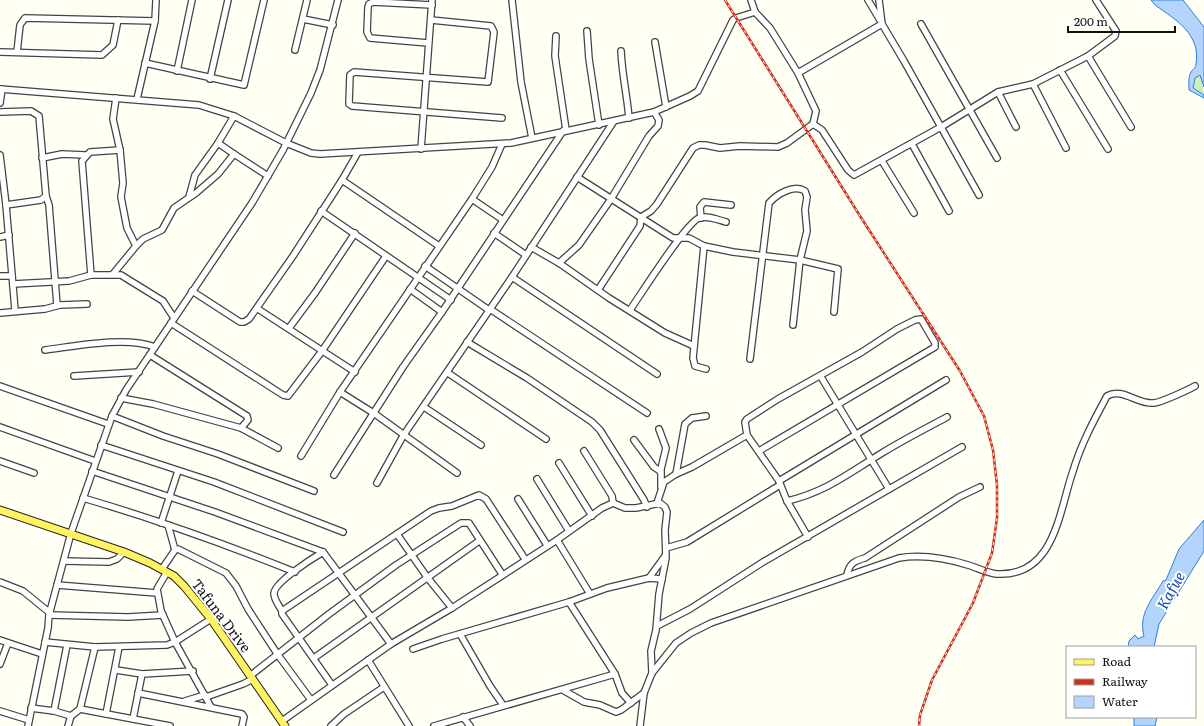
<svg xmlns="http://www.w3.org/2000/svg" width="1204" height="726" font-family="Literata,serif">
  <rect width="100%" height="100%" fill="#fffff4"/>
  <!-- green -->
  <path fill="#cceeb9" d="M1201,74L1204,95L1193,88L1195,78Z"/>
  <!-- water -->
  <g fill="#b4d5fb" stroke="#347cd9">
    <path d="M1151,0H1183L1204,27V87L1200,75L1195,78L1193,88L1204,95V98L1189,90C1189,85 1188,77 1191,72C1193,69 1196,68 1196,64C1201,34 1176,20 1155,5Z"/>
    <path d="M1204,520V551L1159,624L1154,647H1128L1129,641L1135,635L1138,639L1144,636C1138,614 1152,600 1163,581L1166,580L1179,549Z"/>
    <path d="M1134,717H1157L1155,726H1134Z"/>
  </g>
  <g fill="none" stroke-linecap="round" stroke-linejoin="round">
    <!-- minor casing -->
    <g stroke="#434343" stroke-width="8">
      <g id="minor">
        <path d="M512,0L521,82L532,138"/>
        <path d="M751,0L755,12"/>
        <path d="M868,0L880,20"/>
        <path d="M879,0L882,24"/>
        <path d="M303,19L333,25"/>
        <path d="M431,20L491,26L494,32L488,82L354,72L350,75L349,104L352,106L502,118"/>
        <path d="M921,24L997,158"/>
        <path d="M587,31L589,59L599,125"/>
        <path d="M556,36L555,56L566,130"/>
        <path d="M655,42L666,107"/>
        <path d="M428,43L370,38L367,32L368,7L369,4L373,2L432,5"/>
        <path d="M295,50L307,0"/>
        <path d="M621,51C622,74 627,95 629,118"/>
        <path d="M0,52L102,55L113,45L118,20"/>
        <path d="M17,52L20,25L25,18L155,21"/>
        <path d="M1088,56L1131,127"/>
        <path d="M145,63L244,85L264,0"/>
        <path d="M1060,70L1108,149"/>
        <path d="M177,71L192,0"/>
        <path d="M798,73L816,111L813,124L822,130L848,170L854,175L941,127L979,195"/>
        <path d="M210,79L228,0"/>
        <path d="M1033,84L1066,148"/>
        <path d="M0,89L199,105L234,116L286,143L311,153L320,154L511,143L654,112L690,96L698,91L733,20L736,18L755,12L770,28L798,73L882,24L904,61L941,127L998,92L1033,84L1088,56L1115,36L1116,31L1096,0"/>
        <path d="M998,92L1016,127"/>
        <path d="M137,99L155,21L156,0"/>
        <path d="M0,103L2,89"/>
        <path d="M0,112L31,111L39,116L46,196L41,200L6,205"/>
        <path d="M218,143L234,116"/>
        <path d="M912,144L949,211"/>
        <path d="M421,149L432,0"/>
        <path d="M0,155L6,205L15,310"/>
        <path d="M42,158L62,154L85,155"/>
        <path d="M882,161L914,213"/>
        <path d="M577,177L673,238H689L704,246L733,252L800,260L793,325"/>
        <path d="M342,180L439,246"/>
        <path d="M46,196L49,205L57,305"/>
        <path d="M189,197L195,175L218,143L234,154"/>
        <path d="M472,199L503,220"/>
        <path d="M321,211L451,300"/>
        <path d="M701,218L700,207L704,202L731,205"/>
        <path d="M494,233L526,255"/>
        <path d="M0,237L9,235"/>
        <path d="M136,246L143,239L162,230L174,208L196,193L218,174L234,154L268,176"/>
        <path d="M704,246L693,358L695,366L706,369"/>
        <path d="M531,247L559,263L609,298L665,333L694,346"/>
        <path d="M559,263L579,245L611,199L649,136L658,126L659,120L654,112"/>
        <path d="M425,266L489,310"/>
        <path d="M113,274L136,246L127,228L121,197L123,183L120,150L113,119L116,98"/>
        <path d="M91,275L82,161L90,152L120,150"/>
        <path d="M0,276H12"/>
        <path d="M512,277L657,374"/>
        <path d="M13,284L69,281L91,275H121L163,301L174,318"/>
        <path d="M410,289L442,312"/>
        <path d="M598,290L640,226L641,217L651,211L657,204L693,148L699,145H705L720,148L740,146L778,147L787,143L813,124"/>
        <path d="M192,291L240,322H244L249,319L293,256L342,180L357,154"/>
        <path d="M258,309L355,372"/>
        <path d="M490,309L647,413"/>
        <path d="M630,310C641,294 686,223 699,218C708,215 718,220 726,222"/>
        <path d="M0,313L45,309L60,305L87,304"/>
        <path d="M171,323L283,395L288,396L322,351L386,256"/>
        <path d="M289,328L315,293L355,233"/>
        <path d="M467,342L527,378L592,422L600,430L644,500L647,507"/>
        <path d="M45,350C76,346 126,336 155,347"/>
        <path d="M150,355L247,416L248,420L241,428"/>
        <path d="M750,359L769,203C777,194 794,184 805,191L807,197L805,210L807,231L800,260L838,269L834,312"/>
        <path d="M448,373L546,439"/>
        <path d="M74,376L139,372"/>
        <path d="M821,377L889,489"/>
        <path d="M0,386L108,424"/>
        <path d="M340,392L375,414L457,473"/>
        <path d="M121,398L153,404L241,428L278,448"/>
        <path d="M424,407L481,445"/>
        <path d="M112,416L163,436L218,454L314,491"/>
        <path d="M0,427L95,461"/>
        <path d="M659,429L666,448L661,469V487"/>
        <path d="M634,440L654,467L660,471"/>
        <path d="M101,445L214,482L343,532"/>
        <path d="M584,451L612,496L613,503"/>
        <path d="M759,451L935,347V343L921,319L915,320L897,329L862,352L778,399L747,419L745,422L747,435L779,481"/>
        <path d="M301,456L340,392L472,199L492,167L502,144"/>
        <path d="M0,461L34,473"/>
        <path d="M559,463L592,516"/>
        <path d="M92,471L215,512L323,552L391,644"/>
        <path d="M676,474L685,424L692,418L706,416"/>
        <path d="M334,475L403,367L442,312L563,131"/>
        <path d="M537,479L569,531"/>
        <path d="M377,483L403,436L512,277L614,121"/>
        <path d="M83,498C155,519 225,544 295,572"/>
        <path d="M518,499L547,545"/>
        <path d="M787,501C826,492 849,473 882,453C903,440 925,429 947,417"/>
        <path d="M657,503L664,482L676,474L692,467L747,435"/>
        <path d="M161,523L178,471"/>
        <path d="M168,525L175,550"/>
        <path d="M397,534L427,577L452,608"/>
        <path d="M808,537L787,501L779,481L946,380"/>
        <path d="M557,540L590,594"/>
        <path d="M666,548L687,542L780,485"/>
        <path d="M64,561L109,562L117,559L124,552"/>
        <path d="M162,569L175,550L178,549L226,573L236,586L248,609L278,655L311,700"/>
        <path d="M167,572L157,589L161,611L175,642L211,707"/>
        <path d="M847,575C849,564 854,561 865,558L959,497L980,487"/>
        <path d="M649,578L665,556"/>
        <path d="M0,582L23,591L50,613"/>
        <path d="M57,585L157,593"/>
        <path d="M569,602L615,674L622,693L631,703"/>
        <path d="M282,611C279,606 274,599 274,594C273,583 313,558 323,552"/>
        <path d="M49,615L128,617L163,615"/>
        <path d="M657,626L690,609L763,562L962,447"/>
        <path d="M460,634L490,686L503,705"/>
        <path d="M0,640L42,654"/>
        <path d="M45,642L95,647L167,645L175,642L211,619"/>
        <path d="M413,649L442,639L569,602L607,588L649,578L662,579"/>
        <path d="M314,658L479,541"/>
        <path d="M368,660L409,726"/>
        <path d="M0,664L8,643"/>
        <path d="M116,670L142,674L193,671"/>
        <path d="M250,676L329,614L396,565L461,523H469L502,574"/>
        <path d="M332,685L282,614V611L431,511L439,508L452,506L479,495L486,499L525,559"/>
        <path d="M563,690L584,702L600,705L616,712L621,710L644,693"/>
        <path d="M138,693L242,714L244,717L242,726"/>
        <path d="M206,697L243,684L253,679"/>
        <path d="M185,701L205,695"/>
        <path d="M31,708L54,711L71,716L68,726"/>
        <path d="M80,709L95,647"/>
        <path d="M0,711L29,720"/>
        <path d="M54,711L67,645"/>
        <path d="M106,714L119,647"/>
        <path d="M71,716L80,709L170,726"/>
        <path d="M463,717L470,726"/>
        <path d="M133,719L142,674"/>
        <path d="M282,721L391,644L452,608L557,540L602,508L613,503L625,508H636L660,503L665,507L667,512L665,530L666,558L659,594L656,630L651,651L652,673"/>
        <path d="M28,726L48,628L49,615L71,533L112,416L126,390L252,203L283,150L311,93L320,70L338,0"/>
        <path d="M331,726L344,714L384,687"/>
        <path d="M434,726L615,674"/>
        <path d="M640,726L644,693L652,673L676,643L691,633L711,623L899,558C923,554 945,558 968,565C978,568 987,573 997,574C1055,577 1059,511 1073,471C1081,444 1094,420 1107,396C1122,387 1138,405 1154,403C1162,402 1188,390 1195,386"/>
      </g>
    </g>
    <!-- major casing -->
    <g stroke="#212121" stroke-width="9">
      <path id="major" d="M0,510L124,552L150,563L174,576L184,586L211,619L285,726"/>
    </g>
    <!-- minor -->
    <use href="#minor" stroke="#fff" stroke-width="5.5"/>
    <!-- major -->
    <use href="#major" stroke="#fff364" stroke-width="7"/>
    <!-- rail casing -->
    <g stroke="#ce301b" stroke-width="2.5">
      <path id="rail" d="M725,0L860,216L960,371L984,416L993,450L997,485V518L992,553L973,603L932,680L920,715L919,726"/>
    </g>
    <!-- rail -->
    <use href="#rail" stroke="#fff" stroke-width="1" stroke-dasharray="3" stroke-linecap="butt"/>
  </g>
  <g text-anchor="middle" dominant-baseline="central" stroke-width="4" stroke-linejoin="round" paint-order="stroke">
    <!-- street labels -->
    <g font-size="14" fill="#101010" stroke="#fff">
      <text transform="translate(222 615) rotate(53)">Tafuna Drive</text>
    </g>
    <!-- water labels -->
    <g font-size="15" font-style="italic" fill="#0d4daf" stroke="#fff">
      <text transform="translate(1170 590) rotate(-61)">Kafue</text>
    </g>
  </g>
  <!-- legend -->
  <rect x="1066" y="646" width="130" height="72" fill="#ffffff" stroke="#9f9f9f"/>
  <rect x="1074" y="659" width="20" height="6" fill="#fff364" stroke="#9f9f9f"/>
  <text x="1102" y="666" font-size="12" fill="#101010">Road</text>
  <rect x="1074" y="679" width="20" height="6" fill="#ce301b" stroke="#9f9f9f"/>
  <text x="1102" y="686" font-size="12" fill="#101010">Railway</text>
  <rect x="1074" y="696" width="20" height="12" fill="#b4d5fb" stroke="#9f9f9f"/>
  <text x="1102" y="706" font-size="12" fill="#101010">Water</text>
  <!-- scale -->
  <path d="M1068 26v6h107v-6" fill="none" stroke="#101010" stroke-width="2"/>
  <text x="1074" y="26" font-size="12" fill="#101010" stroke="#ffffff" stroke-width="3" paint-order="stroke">200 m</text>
</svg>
